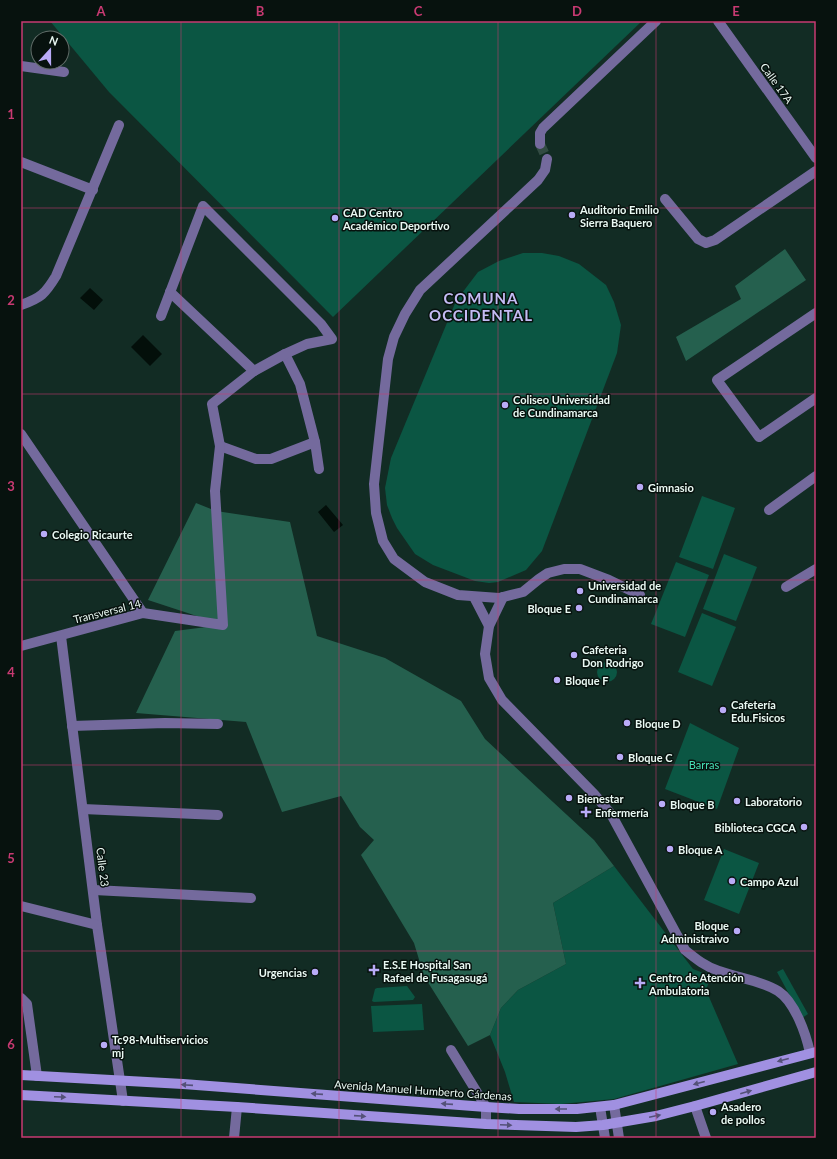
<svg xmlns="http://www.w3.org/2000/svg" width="837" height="1159" font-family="Lato,sans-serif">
  <rect width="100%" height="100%" fill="#122c24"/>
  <!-- green -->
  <g fill="#0b5643">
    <path d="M50,21H642L333,317L109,92Z"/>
    <path d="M523,253H542L559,256L579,264L606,285L614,302L621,325L617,353L542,551L526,570L498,582L489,583L475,581L433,565L415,554L397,528L392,518L387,505L385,488L391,458L456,301L478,272L499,261Z"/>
    <path d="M702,496L735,508L713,569L679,557Z"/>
    <path d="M724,554L757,567L736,621L703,609Z"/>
    <path d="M676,562L709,575L685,637L651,624Z"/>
    <path d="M702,613L736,627L712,686L678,672Z"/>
    <circle cx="607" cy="672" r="10"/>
    <path d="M690,723L739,748L717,809L665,789Z"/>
    <path d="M724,849L759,863L739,914L704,900Z"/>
    <path d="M614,866L693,969L711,976L706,990L738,1064L614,1099L561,1104L514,1102L505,1072L490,1035L501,1008L518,990L566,964L553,903Z"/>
    <path d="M783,969L808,1014L802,1018L777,972Z"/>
    <path d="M407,986L415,997L413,1000L374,1002L372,1001L375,989L377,988Z"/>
    <path d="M422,1004L424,1030L373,1032L371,1006Z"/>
  </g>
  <!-- forest -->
  <g fill="#25604e">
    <path d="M785,249L806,280L686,361L676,337L741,299L735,286Z"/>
    <path d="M196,503L216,511L290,522L317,636L385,658L461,701L485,739L594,840L614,866L553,903L566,964L518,990L501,1008L490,1035L468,1046L424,976L414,943L361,855L374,840L360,827L341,796L282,812L246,722L136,713L175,631L214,626L215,622L148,600Z"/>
  </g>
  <!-- water -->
  <g fill="#030f0a">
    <path d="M90,288L103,300L94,310L80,298Z"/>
    <path d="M143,335L162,354L150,366L131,347Z"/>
    <path d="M326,505L343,525L334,532L318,512Z"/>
  </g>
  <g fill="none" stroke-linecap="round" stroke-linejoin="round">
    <!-- minor-tunnel -->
    <path stroke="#324b43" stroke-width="10" stroke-dasharray="10 5" stroke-linecap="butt" d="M540,144L547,159"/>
    <!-- minor -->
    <g stroke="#746a9d" stroke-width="10">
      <path d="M718,21L816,158"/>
      <path d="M21,66L64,72"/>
      <path d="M540,144V133L543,128L656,21"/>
      <path d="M547,159L545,170L538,180L420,290L405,314L394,337L388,359L374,484L376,513L383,541L394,559L425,582L458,595L499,598L523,592L539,579L548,573L564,569H580L609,580L640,595"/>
      <path d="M21,162L93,190"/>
      <path d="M665,199L698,239L706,243L715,240L816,171"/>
      <path d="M170,292L254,371"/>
      <path d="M21,305C41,298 45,294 56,276L119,125"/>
      <path d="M816,313L717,380L759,437L816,398"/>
      <path d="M285,354L300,384L315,442L319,469"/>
      <path d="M21,434L143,613"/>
      <path d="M220,446L256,459H271L315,442"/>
      <path d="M769,510L816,476"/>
      <path d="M786,587L816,569"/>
      <path d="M474,597L489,626"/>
      <path d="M503,597L489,626L485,654L489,678L502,700L594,794L611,814L685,950C696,959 706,967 719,971C738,978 760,980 778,991C795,1002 806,1034 810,1053"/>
      <path d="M61,636L97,925L123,1101"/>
      <path d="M21,646L143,613L223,625L215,491L220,446L212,404L254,371L285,354L307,344L332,339L321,324L203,206L161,316"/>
      <path d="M72,726L165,723L218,724"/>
      <path d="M83,809L218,815"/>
      <path d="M94,890L251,898"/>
      <path d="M21,906L97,925"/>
      <path d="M21,998L27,1004L37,1076"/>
      <path d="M451,1050L486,1107V1124"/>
      <path d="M695,1106L706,1138"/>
      <path d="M234,1138L237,1107"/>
    </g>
    <!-- tertiary -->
    <g stroke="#746a9d" stroke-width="10">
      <path d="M614,1105L619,1138"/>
      <path d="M600,1107L605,1138"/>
    </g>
    <!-- secondary -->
    <g stroke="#a090e1" stroke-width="10">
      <path d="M21,1075L183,1084L486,1107L519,1109H577L614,1105L816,1052"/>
      <path d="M21,1095L237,1107L486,1124L576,1127L603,1125L656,1116L695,1106L816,1072"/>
    </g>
  </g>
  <!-- one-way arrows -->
  <defs><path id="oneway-solid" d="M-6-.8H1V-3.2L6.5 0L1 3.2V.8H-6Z"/></defs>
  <g fill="#545178">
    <use href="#oneway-solid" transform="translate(783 1060) rotate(165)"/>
    <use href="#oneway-solid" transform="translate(699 1083) rotate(165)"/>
    <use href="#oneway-solid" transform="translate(187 1085) rotate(-176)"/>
    <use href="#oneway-solid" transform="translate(746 1092) rotate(-16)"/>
    <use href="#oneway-solid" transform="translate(317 1094) rotate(-176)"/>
    <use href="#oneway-solid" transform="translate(60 1097) rotate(3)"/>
    <use href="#oneway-solid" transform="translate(447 1104) rotate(-176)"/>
    <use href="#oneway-solid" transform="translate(561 1109) rotate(-180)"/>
    <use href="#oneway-solid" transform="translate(360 1116) rotate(4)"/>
    <use href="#oneway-solid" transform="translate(655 1116) rotate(-12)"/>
    <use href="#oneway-solid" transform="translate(506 1125) rotate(2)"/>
  </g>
  <!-- grid -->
  <path fill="none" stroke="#c83a72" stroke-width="1" stroke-opacity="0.55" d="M181,21V1138M339,21V1138M498,21V1138M656,21V1138M21,208H816M21,394H816M21,580H816M21,765H816M21,951H816"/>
  <!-- markers -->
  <g fill="#b9abf7" stroke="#07120e" stroke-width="1.5">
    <circle cx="572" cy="215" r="4"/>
    <circle cx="335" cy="218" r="4"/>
    <circle cx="505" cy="405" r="4"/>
    <circle cx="640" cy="487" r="4"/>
    <circle cx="44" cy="534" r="4"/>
    <circle cx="580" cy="591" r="4"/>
    <circle cx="579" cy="608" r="4"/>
    <circle cx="574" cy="655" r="4"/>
    <circle cx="557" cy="680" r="4"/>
    <circle cx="723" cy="710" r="4"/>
    <circle cx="627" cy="723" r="4"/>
    <circle cx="620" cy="757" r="4"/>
    <circle cx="569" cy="798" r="4"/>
    <circle cx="737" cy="801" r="4"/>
    <circle cx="662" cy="804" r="4"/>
    <path d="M584 806h4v4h4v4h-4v4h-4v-4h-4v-4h4z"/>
    <circle cx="804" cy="827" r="4"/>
    <circle cx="670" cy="849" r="4"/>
    <circle cx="732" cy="881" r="4"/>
    <circle cx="737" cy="931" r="4"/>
    <path d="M372 964h4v4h4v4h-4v4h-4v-4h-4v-4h4z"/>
    <circle cx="315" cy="972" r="4"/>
    <path d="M638 977h4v4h4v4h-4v4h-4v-4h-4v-4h4z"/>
    <circle cx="104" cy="1045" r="4"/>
    <circle cx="713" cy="1112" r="4"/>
  </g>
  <g text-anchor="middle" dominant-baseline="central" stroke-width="3" stroke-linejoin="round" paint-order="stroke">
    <!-- street labels -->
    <g font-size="11" fill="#eaf9f3" stroke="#07120e">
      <text transform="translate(777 83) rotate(54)">Calle 17A</text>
      <text transform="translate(107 611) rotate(-14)">Transversal 14</text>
      <text transform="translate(103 867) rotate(83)">Calle 23</text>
      <text transform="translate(423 1090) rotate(4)">Avenida Manuel Humberto Cárdenas</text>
    </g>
    <!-- poi labels -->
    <g font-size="11" font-weight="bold" fill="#eaf9f3" stroke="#07120e" text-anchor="start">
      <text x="580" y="209">Auditorio Emilio<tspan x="580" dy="13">Sierra Baquero</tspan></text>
      <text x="343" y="212">CAD Centro<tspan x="343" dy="13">Académico Deportivo</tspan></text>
      <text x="513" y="399">Coliseo Universidad<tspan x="513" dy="13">de Cundinamarca</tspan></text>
      <text x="648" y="487">Gimnasio</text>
      <text x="52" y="534">Colegio Ricaurte</text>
      <text x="588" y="585">Universidad de<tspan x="588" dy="13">Cundinamarca</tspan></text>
      <text x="571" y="608" text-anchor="end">Bloque E</text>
      <text x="582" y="649">Cafeteria<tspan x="582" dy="13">Don Rodrigo</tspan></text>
      <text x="565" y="680">Bloque F</text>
      <text x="731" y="704">Cafetería<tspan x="731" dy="13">Edu.Fisicos</tspan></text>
      <text x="635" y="723">Bloque D</text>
      <text x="628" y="757">Bloque C</text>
      <text x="577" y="798">Bienestar</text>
      <text x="745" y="801">Laboratorio</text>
      <text x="670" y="804">Bloque B</text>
      <text x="595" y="812">Enfermería</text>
      <text x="796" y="827" text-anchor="end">Biblioteca CGCA</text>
      <text x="678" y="849">Bloque A</text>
      <text x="740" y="881">Campo Azul</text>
      <text x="729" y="925" text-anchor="end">Bloque<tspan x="729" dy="13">Administraivo</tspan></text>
      <text x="383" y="964">E.S.E Hospital San<tspan x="383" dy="13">Rafael de Fusagasugá</tspan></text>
      <text x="307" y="972" text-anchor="end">Urgencias</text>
      <text x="649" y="977">Centro de Atención<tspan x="649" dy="13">Ambulatoria</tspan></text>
      <text x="112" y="1039">Tc98-Multiservicios<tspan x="112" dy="13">mj</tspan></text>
      <text x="721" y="1106">Asadero<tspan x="721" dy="13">de pollos</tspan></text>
    </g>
    <!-- park labels -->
    <g font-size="11" fill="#47e2b7" stroke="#07120e">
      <text x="704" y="764">Barras</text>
    </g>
    <!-- district labels -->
    <g font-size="15" font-weight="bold" letter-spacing="1" fill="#c4bbf4" stroke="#07120e">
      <text x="481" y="298">COMUNA<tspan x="481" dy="17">OCCIDENTAL</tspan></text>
    </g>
  </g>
  <!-- border -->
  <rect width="837" height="1159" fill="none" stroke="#07120e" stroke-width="44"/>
  <!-- north arrow -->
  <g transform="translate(50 50) rotate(21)"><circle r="19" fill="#07120e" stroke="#626e6a"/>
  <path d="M0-3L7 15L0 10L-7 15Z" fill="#b9abf7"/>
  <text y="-6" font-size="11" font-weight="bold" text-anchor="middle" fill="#eaf9f3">N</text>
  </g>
  <rect x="22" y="22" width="793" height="1115" fill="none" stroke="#c83a72" stroke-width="1.5"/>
  <g font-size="13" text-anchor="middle" font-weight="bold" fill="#c83a72">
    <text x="101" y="16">A</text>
    <text x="260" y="16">B</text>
    <text x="418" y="16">C</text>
    <text x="577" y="16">D</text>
    <text x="736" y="16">E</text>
    <text x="11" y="119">1</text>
    <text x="11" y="305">2</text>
    <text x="11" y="491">3</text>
    <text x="11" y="677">4</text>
    <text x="11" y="863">5</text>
    <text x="11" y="1049">6</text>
  </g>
</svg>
